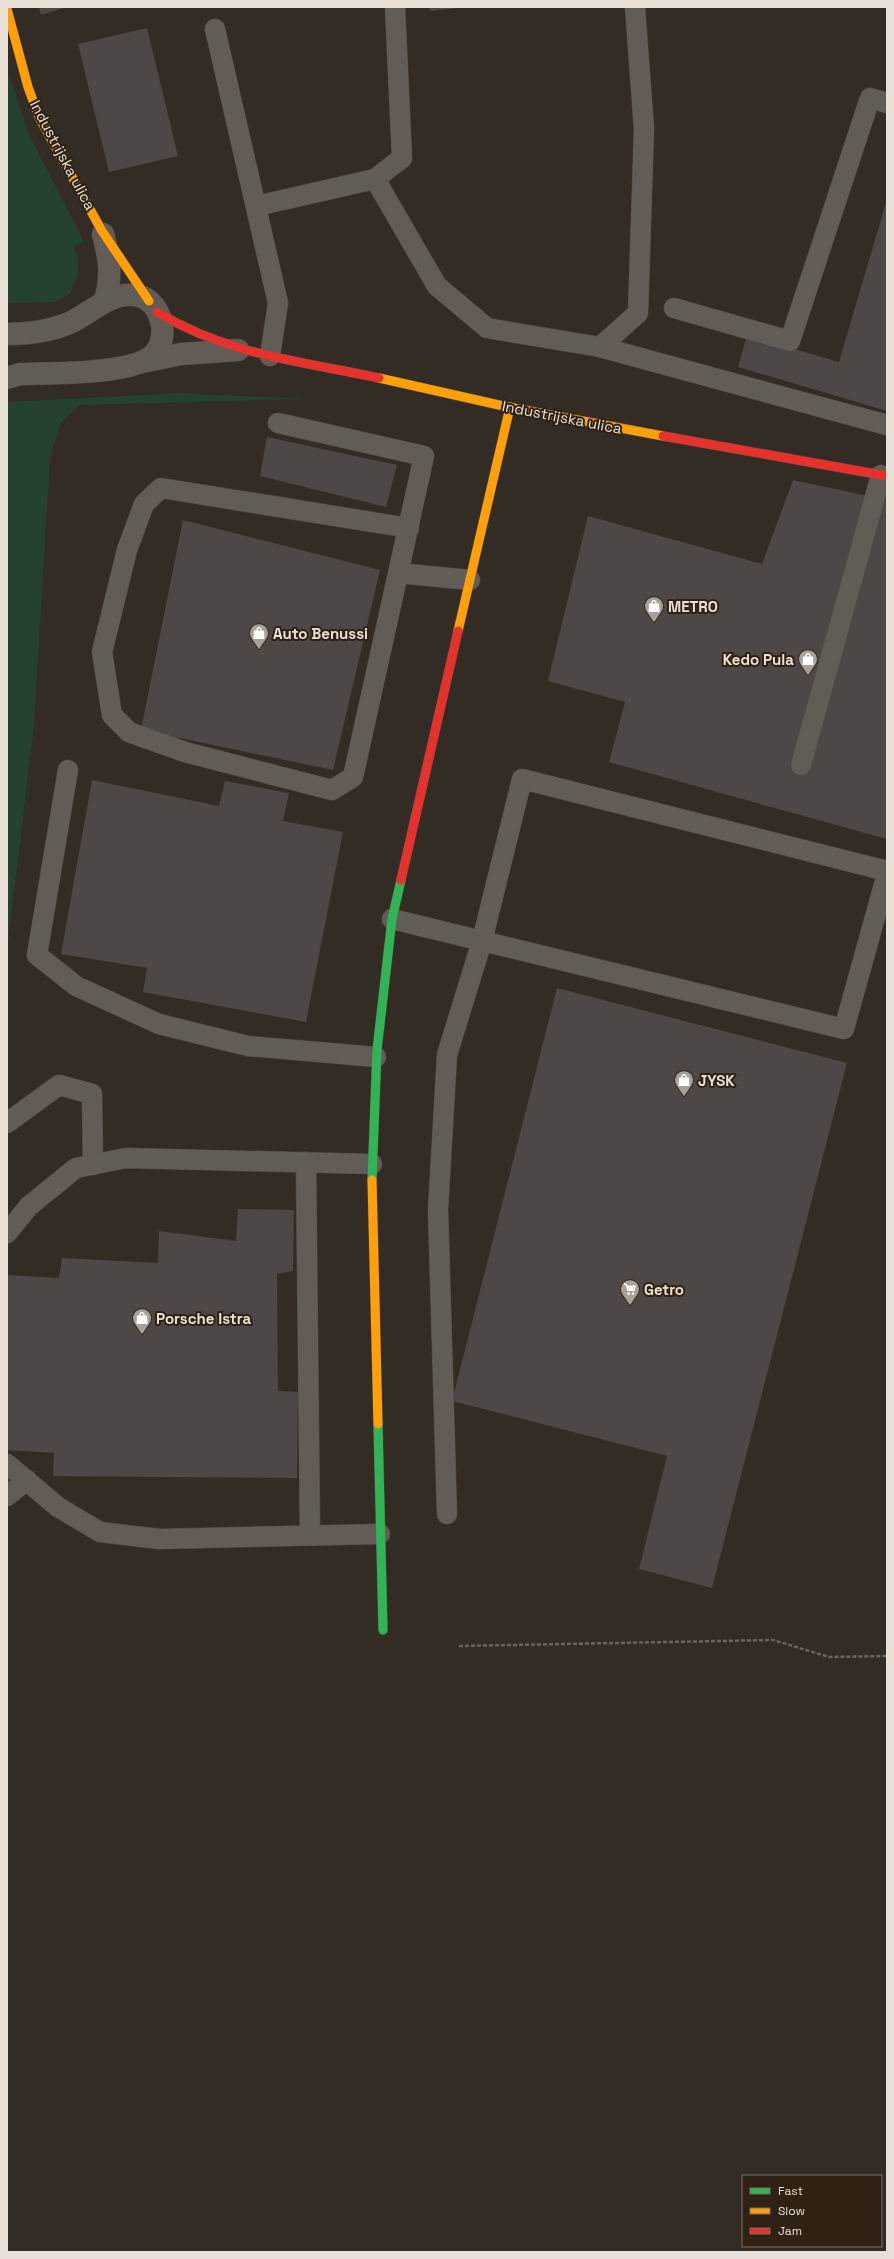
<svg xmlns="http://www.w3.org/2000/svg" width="894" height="2259" font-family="'Space Grotesk',sans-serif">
  <rect width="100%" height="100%" fill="#332c24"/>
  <!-- green -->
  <g fill="#24422d">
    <path d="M7,69L29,135L84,241L74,247L78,258V274L70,294L55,302L7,303Z"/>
    <path d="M179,393L306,399L79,405L61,422L50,458L34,725L7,950V402Z"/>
  </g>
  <!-- building -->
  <g fill="#4d4745">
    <path d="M39,7H67L41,15Z"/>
    <path d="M430,7H459V8L430,11Z"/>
    <path d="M147,28L178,156L109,172L78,44Z"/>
    <path d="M887,199V411L738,367L747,335L839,362Z"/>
    <path d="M267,437L397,465L386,507L260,476Z"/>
    <path d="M793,480L887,500V839L609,762L625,702L548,681L588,516L762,564Z"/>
    <path d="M183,520L380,570L333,770L141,730Z"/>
    <path d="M92,780L219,806L225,781L289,793L283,821L343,832L306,1022L143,992L147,968L61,954Z"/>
    <path d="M557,988L847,1063L712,1588L639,1569L667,1456L452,1401Z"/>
    <path d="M238,1209L294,1210L293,1271L277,1274L278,1391L298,1392L297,1478L53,1476L54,1453L7,1450V1275L59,1278L62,1258L158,1263L159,1231L236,1241Z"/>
  </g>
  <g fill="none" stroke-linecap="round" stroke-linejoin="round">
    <!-- lane casing -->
    <g stroke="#4f4942" stroke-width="21">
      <g id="lane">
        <path d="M215,29L278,303L270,356"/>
        <path d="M375,179L437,286L487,328L600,347L638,313L644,129L635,7"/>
        <path d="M256,206L375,179L402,158L395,7"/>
        <path d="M674,308L790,341L870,98L887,103"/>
        <path d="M600,347L887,425"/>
        <path d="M278,423L424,456L353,777L332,790L185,752L129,732L112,715L102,652L127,550L144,504L161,488L409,528"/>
        <path d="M398,573L470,580"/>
        <path d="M801,765L881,475"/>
        <path d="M68,770L37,955L76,986L159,1024L248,1046L376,1057"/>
        <path d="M392,919L844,1029L887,874"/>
        <path d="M7,1123L59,1085L92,1094L93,1165"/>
        <path d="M306,1162L310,1534"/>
        <path d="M7,1233L29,1206L76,1168L126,1158L372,1164"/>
        <path d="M7,1464L58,1507L100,1532L159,1539L380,1534"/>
        <path d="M7,1496L27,1480"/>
        <path d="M447,1514L438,1210L447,1055L482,941L522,779L887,871"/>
      </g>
    </g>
    <!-- street casing -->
    <g stroke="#4f4942" stroke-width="23">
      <g id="street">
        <path d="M103,234C110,260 112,275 105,301"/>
        <path d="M7,334C28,334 47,332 67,324C90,315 111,289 139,296C162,302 170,338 154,354C135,375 49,373 20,374L7,378"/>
        <path d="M142,362L181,354L238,350"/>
      </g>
    </g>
    <!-- fast casing -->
    <g stroke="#4f4942" stroke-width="10">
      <g id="fast">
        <path d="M372,1180L377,1050L392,919L401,880"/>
        <path d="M378,1424L383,1630"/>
      </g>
    </g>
    <!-- slow casing -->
    <g stroke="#4f4942" stroke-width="10">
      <g id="slow">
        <path d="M7,9L28,87L39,117L102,231L149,301"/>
        <path d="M379,378L508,407L663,436"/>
        <path d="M458,631L510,407"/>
        <path d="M372,1180L378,1424"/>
      </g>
    </g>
    <!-- jam casing -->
    <g stroke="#4f4942" stroke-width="10">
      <g id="jam">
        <path d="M157,312C228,355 300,361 379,378"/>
        <path d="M663,436L887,476"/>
        <path d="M401,880L458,631"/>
      </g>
    </g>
    <!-- path -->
    <path stroke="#69645f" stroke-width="2.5" stroke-dasharray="4 2" stroke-linecap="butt" d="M459,1646L773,1640L829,1657L887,1656"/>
    <!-- lane -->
    <use href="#lane" stroke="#615c56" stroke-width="20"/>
    <!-- street -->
    <use href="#street" stroke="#615c56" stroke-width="22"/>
    <!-- fast -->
    <use href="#fast" stroke="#30b455" stroke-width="9"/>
    <!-- slow -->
    <use href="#slow" stroke="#ff9f0a" stroke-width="9"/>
    <!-- jam -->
    <use href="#jam" stroke="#e5322d" stroke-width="9"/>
  </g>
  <!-- icons -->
  <defs>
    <g id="shop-pin" transform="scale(1)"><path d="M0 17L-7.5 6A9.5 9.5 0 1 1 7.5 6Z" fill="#a9a198" stroke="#2f2215"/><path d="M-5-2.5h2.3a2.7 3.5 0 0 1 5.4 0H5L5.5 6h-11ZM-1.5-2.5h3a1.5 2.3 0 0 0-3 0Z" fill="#fff"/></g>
    <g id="supermarket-pin" transform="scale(1)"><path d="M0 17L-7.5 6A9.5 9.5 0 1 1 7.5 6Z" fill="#a9a198" stroke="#2f2215"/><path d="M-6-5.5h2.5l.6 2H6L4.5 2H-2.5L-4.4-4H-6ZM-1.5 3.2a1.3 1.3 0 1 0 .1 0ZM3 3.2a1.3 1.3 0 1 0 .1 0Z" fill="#fff"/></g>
  </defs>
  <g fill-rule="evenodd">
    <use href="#shop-pin" x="654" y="606"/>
    <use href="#shop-pin" x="259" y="633"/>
    <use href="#shop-pin" x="808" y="659"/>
    <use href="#shop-pin" x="684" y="1080"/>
    <use href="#supermarket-pin" x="630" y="1289"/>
    <use href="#shop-pin" x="142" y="1318"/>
  </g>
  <g text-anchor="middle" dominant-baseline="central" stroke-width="4" stroke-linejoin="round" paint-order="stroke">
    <!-- street labels -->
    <g font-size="15" fill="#e9e0d7" stroke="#2f2215">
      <text transform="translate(63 155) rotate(62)">Industrijska ulica</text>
      <text transform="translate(562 417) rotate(11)">Industrijska ulica</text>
    </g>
    <!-- poi labels -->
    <g font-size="15" font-weight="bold" fill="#e9e0d7" stroke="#2f2215" text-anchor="start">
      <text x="668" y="606">METRO</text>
      <text x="273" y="633">Auto Benussi</text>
      <text x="794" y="659" text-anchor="end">Kedo Pula</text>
      <text x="698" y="1080">JYSK</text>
      <text x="644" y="1289">Getro</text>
      <text x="156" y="1318">Porsche Istra</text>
    </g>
  </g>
  <!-- border -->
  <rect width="894" height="2259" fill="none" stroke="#e9e0d7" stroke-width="16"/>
  <!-- legend -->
  <rect x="742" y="2175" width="140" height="72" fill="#2f2215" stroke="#796e63"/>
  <rect x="750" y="2188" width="20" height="6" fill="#30b455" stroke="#796e63"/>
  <text x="778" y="2195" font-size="12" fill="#e9e0d7">Fast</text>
  <rect x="750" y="2208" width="20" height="6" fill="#ff9f0a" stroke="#796e63"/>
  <text x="778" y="2215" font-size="12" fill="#e9e0d7">Slow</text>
  <rect x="750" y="2228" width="20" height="6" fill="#e5322d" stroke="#796e63"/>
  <text x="778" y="2235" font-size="12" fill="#e9e0d7">Jam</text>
</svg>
